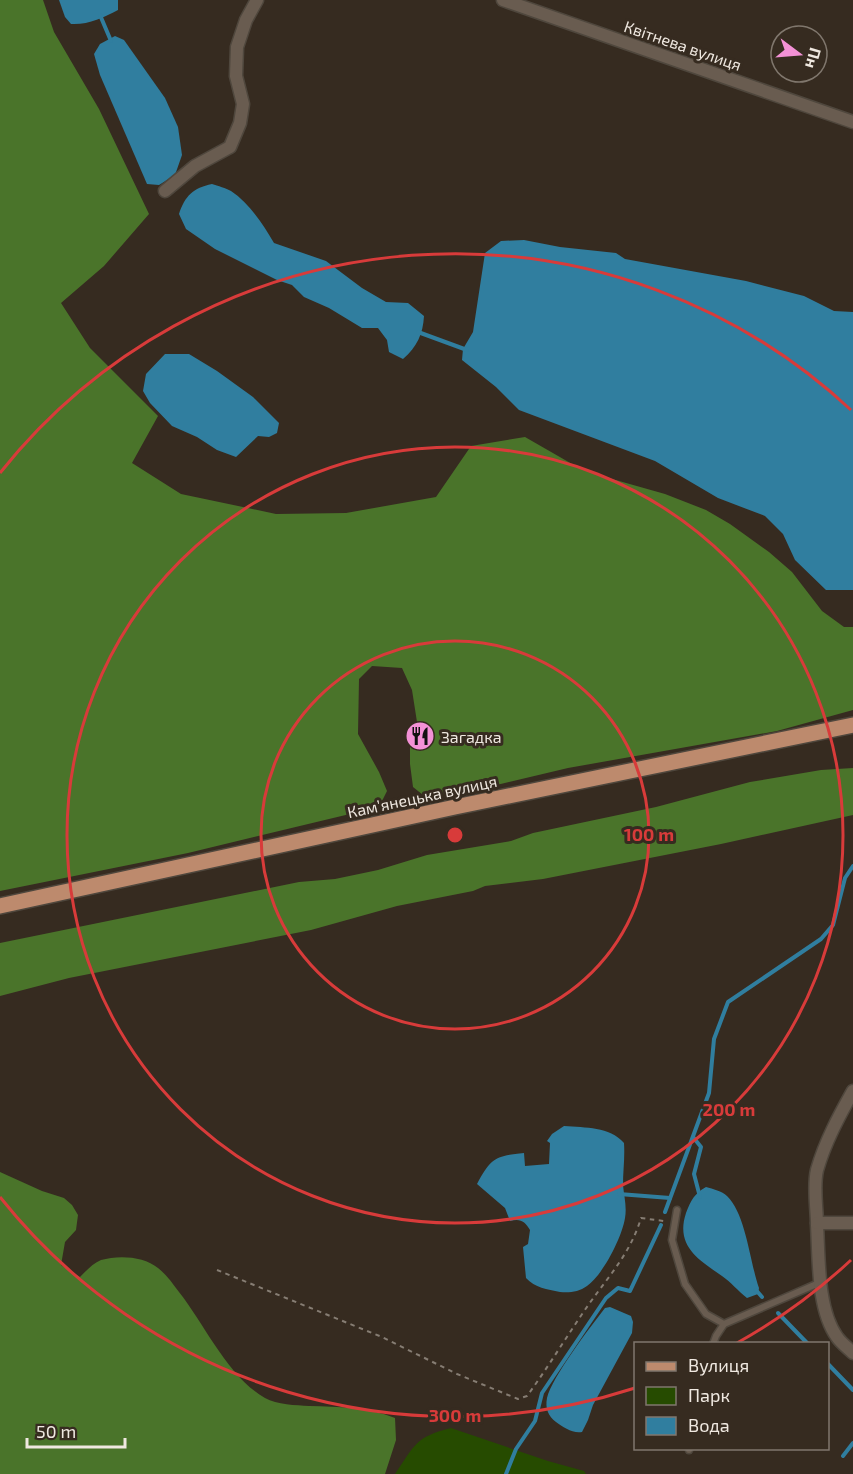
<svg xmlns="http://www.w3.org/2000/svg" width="853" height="1474" font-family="'Exo 2',sans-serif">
  <rect width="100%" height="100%" fill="#362b20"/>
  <!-- green -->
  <path fill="#264b00" d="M451,1428L548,1461L584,1471L586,1474H395C415,1445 415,1437 451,1428Z"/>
  <!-- forest -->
  <g fill="#4a742a">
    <path d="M0,0H43L54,32L99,109L149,214L104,266L61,303L90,348L158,416L132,463L181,494L276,514L346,513L436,497L471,446L525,437L572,464L612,479L665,494L706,510L730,524L769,552L792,572L822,611L844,627H853V710L777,731L568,768L459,794L423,795L413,787L410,764V747L417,722L412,690L402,668L372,666L359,679L358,734L379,772L387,791L379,807L188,853L0,891Z"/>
    <path d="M853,768V815L721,844L543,879L485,886L473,891L397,906L311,930L69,978L0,996V943L299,882L335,879L378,870L427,855L511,841L533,833L656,807L750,782L821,770Z"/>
    <path d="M0,1172L42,1191L64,1198L72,1205L78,1215L76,1230L65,1242L61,1265L80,1277C86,1271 93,1263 101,1260C118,1255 144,1256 158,1268C166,1274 173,1284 179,1292C205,1325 228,1377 265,1398C277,1405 296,1405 309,1406C339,1407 367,1407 395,1418L396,1440L385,1474H0Z"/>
  </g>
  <!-- water -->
  <g fill="#307e9f">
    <path d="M59,0H118V10C103,18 88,25 71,24L65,17Z"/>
    <path d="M115,36L124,40L165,98L178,127L182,155L175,175L159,185L147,184L100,75L94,54L100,44Z"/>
    <path d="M212,184C218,186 226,188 231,191C249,203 263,224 274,243L326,261L362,288L386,302L408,303L424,316C423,334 417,347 403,359L389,352L387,340L378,328H362L329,308L304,297L292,285L277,280L215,249L186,229L179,214C185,196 193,188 212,184Z"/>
    <path d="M524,240L560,247L616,253L625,259L746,281L804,296L834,311L853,312V590H826L795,560L783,534L765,516L718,498L655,461L519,410L496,387L462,360L463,349L473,332L485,253L501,241Z"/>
    <path d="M165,354H189L217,371L253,397L279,423L277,433L269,437L258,436L236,457L217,450L197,437L172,426L150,403L143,391L146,374Z"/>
    <path d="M564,1126C586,1128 609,1126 624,1143C625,1157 623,1171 623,1185C624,1196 627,1207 625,1218C622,1237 603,1275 587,1286C579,1292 569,1293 560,1292C547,1289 535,1288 526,1278L523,1247L528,1244L530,1230C525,1221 520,1218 510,1221L505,1208L477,1184C491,1158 495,1156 524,1153L525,1166L549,1164L550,1143L547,1141L552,1134Z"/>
    <path d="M706,1187C713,1189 722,1191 727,1196C746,1214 750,1263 759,1288L758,1294L747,1298C738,1291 731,1282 722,1276C699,1260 675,1246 686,1213C691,1200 694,1194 706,1187Z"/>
    <path d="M610,1307L631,1316L633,1322L632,1333L593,1405L588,1420L582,1432C573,1434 563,1427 556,1422C548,1416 545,1408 547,1398C552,1377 591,1326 605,1308Z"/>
  </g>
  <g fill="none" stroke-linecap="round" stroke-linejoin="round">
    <!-- stream -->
    <g stroke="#307e9f" stroke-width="4">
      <path d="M100,15L111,41"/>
      <path d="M418,332L467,350"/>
      <path d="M693,1137L701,1147L694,1174L700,1197"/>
      <path d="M619,1194L670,1198"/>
      <path d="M665,1212L709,1093L714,1039L728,1002L821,939L833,925L845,878L853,866"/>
      <path d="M756,1290L762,1297"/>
      <path d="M778,1313L808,1344"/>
      <path d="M828,1364L853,1390"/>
      <path d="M843,1456L853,1443"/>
      <path d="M506,1474L516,1449L535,1421L542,1393L606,1298L618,1288L630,1291L661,1225"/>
    </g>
    <!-- service casing -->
    <g stroke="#4f473d" stroke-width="9">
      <g id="service">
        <path d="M677,1210L672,1240L685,1284L706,1314L724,1324"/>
        <path d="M713,1344L716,1336L724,1324L819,1283"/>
        <path d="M689,1450V1448"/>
      </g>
    </g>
    <!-- minor casing -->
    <g stroke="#4f473d" stroke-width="15">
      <g id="minor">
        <path d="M503,0L853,122"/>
        <path d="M165,191L195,166L230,147L240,123L243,104L236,76L237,47L246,20L257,0"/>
        <path d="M853,1091C839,1116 825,1142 817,1170C813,1187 817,1208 817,1225C819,1258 817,1309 837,1337C841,1343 848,1348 853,1353"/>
        <path d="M817,1223H853"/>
      </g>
    </g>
    <!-- primary casing -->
    <g stroke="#4f473d" stroke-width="18">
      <path id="primary" d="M0,906L455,807L853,725"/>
    </g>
    <!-- path -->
    <path stroke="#867d73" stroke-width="2" stroke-dasharray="4.5 4.5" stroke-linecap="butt" d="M217,1270L382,1337L457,1374L518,1399L527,1396C549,1366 568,1334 589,1304C609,1276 631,1252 641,1218L664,1221"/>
    <!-- service -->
    <use href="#service" stroke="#695c50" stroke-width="6"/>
    <!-- minor -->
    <use href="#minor" stroke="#695c50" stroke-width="12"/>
    <!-- primary -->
    <use href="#primary" stroke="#bd8a6d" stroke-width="15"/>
  </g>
  <!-- distance rings -->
  <g fill="none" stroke="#d83b3a" stroke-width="3">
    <circle cx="455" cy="835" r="194"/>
    <circle cx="455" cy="835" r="388"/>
    <path d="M851 1260A581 581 0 0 1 737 1343M635 1388A581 581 0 0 1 0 1197M0 473A581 581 0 0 1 851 410"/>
  </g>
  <!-- icons -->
  <defs>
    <g id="restaurant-disc" transform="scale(1.5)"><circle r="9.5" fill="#f391d6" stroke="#362b20"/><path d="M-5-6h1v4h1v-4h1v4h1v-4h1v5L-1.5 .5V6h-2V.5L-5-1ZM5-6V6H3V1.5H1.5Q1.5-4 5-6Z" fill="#111"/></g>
  </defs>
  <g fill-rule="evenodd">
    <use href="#restaurant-disc" x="420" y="736"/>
  </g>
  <g text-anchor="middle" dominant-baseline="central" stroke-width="6" stroke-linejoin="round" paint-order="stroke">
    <!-- street labels -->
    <g font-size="16" fill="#efe8e0" stroke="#362b20">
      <text transform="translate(683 45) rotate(19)">Квітнева вулиця</text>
      <text transform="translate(422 796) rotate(-12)">Камʼянецька вулиця</text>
    </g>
    <!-- poi labels -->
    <g font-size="16" fill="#efe8e0" stroke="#362b20" text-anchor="start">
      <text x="441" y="736">Загадка</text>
    </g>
  </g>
  <circle cx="455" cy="835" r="9" fill="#d83b3a" stroke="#362b20" stroke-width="3"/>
  <g font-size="18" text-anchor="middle" font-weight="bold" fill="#d83b3a" stroke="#362b20" stroke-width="6" stroke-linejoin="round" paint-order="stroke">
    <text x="649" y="841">100 m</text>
    <text x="729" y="1116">200 m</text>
    <text x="455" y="1422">300 m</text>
  </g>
  <!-- legend -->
  <rect x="634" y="1342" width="195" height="108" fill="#362b20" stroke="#80776d" stroke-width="1.5"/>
  <rect x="646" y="1362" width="30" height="9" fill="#bd8a6d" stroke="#80776d" stroke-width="1.5"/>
  <text x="688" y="1372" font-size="18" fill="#efe8e0">Вулиця</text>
  <rect x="646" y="1387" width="30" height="18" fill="#264b00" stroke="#80776d" stroke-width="1.5"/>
  <text x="688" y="1402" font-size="18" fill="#efe8e0">Парк</text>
  <rect x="646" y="1417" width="30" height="18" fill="#307e9f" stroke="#80776d" stroke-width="1.5"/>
  <text x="688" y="1432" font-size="18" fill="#efe8e0">Вода</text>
  <!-- north arrow -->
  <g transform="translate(799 54) rotate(106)"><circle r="28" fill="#362b20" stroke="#80776d" stroke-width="1.5"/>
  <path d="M0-4.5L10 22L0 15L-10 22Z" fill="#f391d6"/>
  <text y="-9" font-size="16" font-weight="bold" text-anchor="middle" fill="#efe8e0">Пн</text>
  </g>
  <!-- scale -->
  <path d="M27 1438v9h98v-9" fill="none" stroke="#efe8e0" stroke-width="3"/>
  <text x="36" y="1438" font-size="18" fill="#efe8e0" stroke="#362b20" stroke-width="4.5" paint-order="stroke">50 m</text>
</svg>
